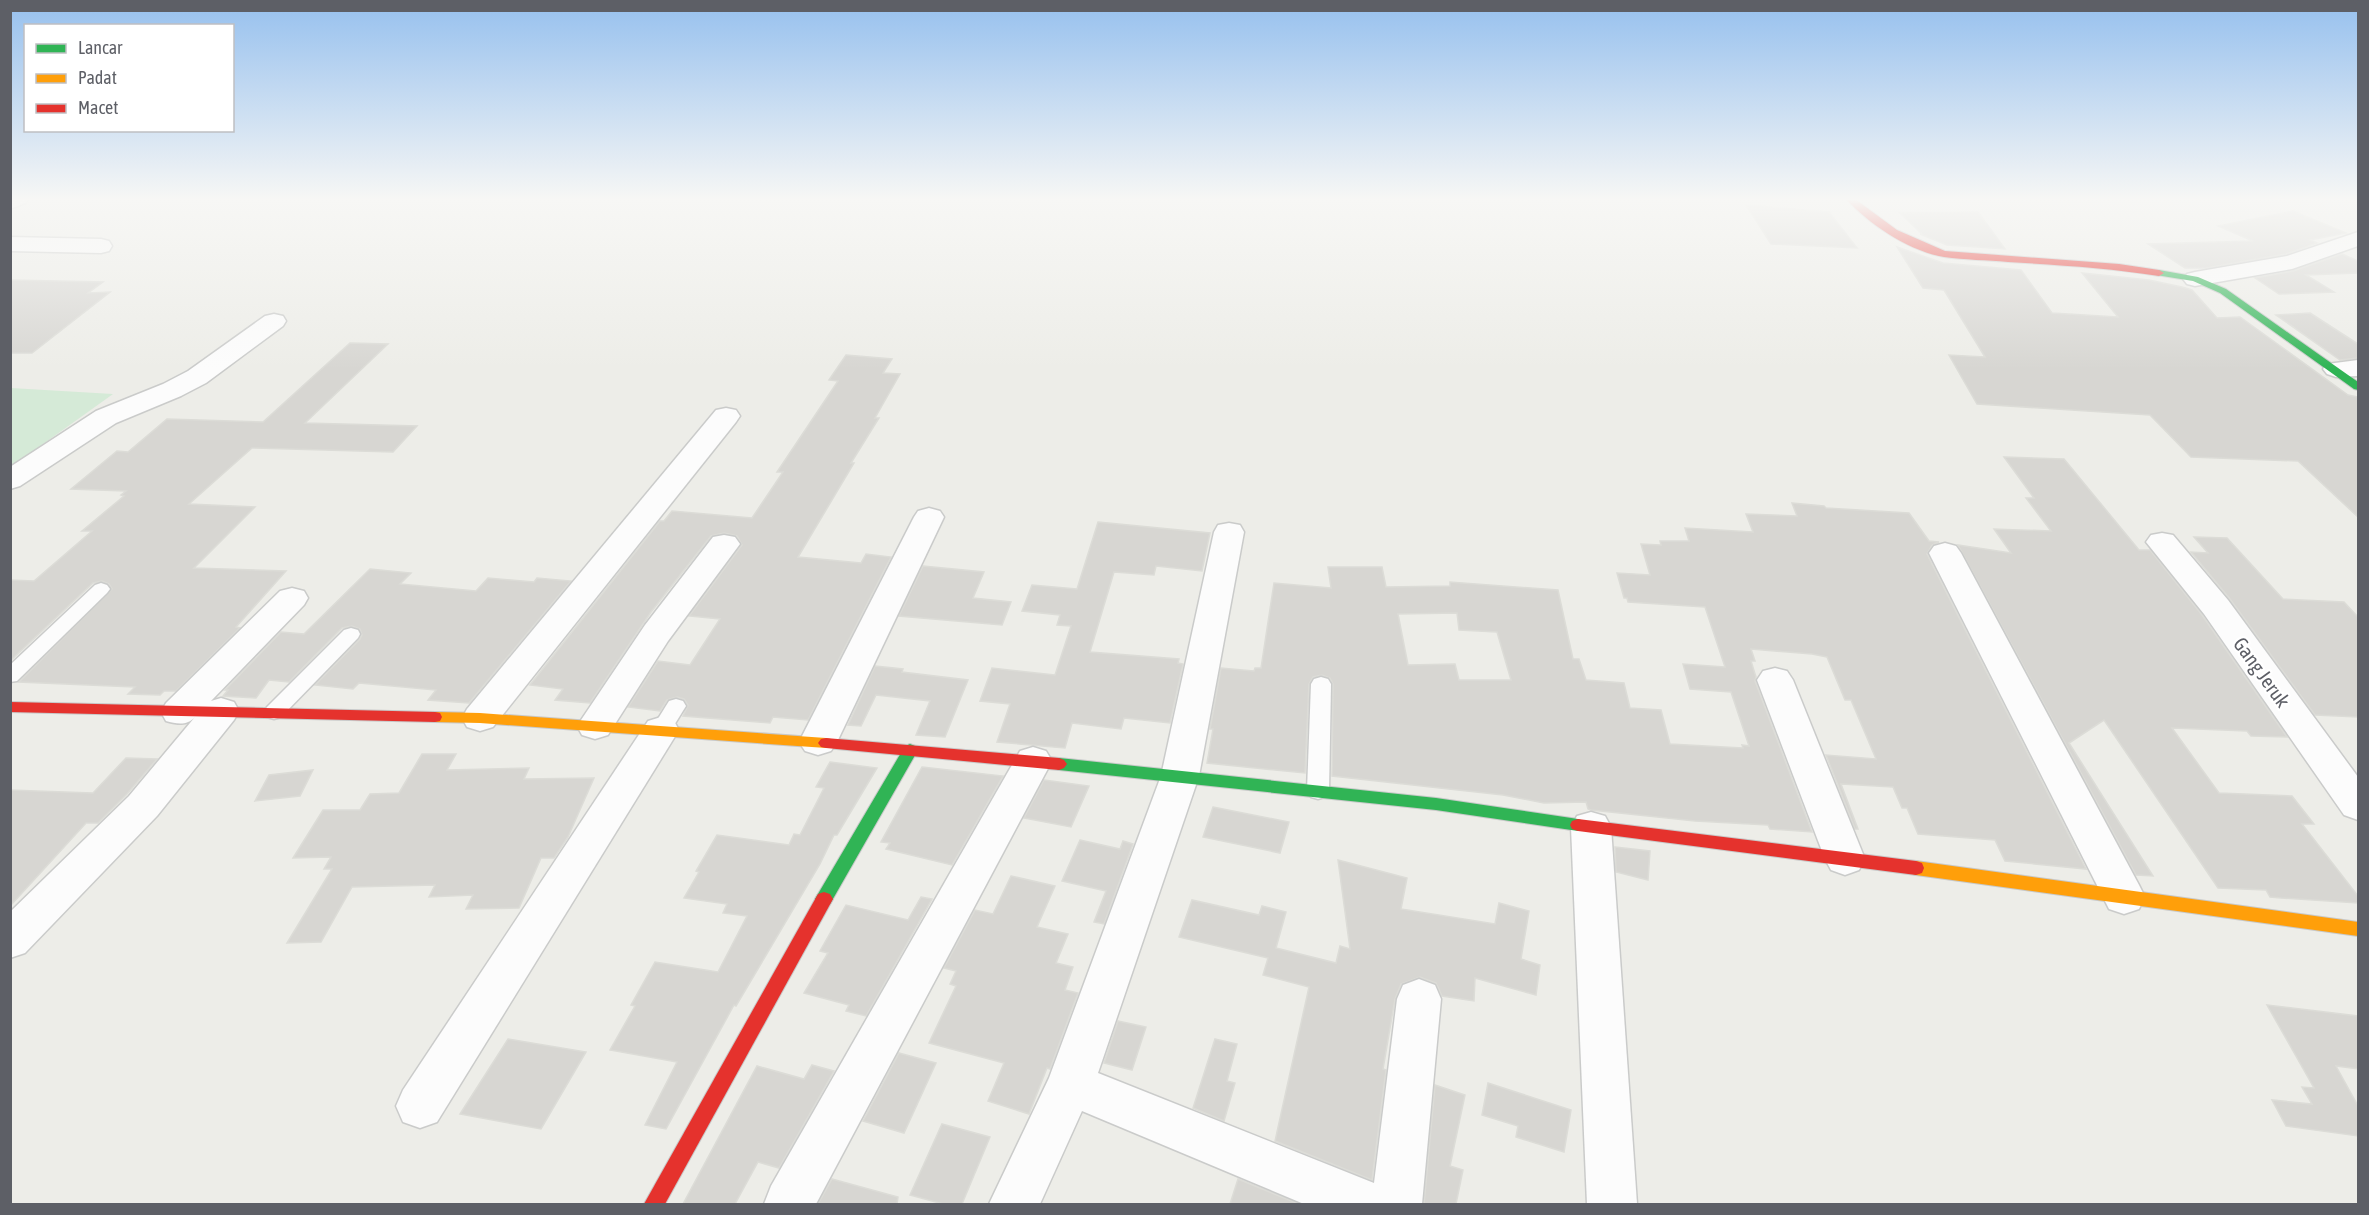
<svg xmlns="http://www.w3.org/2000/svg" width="2369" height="1215" font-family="'Asap Condensed',sans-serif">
  <rect width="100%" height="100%" fill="#edede8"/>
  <!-- green -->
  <path fill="#d5ead7" d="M11,388L113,394L11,467Z"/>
  <!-- building -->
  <g fill="#d7d6d2" stroke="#dcdcd7" stroke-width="1.5" fill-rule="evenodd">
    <path d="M1746,205L1829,212L1857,248L1771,244Z"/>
    <path d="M2293,211L2346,233L2310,240L2317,243L2286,254L2206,268H2185L2148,244L2253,241L2218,226Z"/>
    <path d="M1978,212L2005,249L1947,245L1920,234H1922L1900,213Z"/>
    <path d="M1897,247L1943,263L2021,270L2052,313L2118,317L2082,273L2149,280L2182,287L2192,290L2217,318L2240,317L2348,395L2358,397V517L2298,461L2191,457L2150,415L1977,404L1949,355L1985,357L1944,290L1923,288Z"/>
    <path d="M2342,254L2358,261V273L2306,275L2334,292L2279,294L2255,278L2293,271Z"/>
    <path d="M10,280L103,282L88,293L110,292L32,353H10Z"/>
    <path d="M2310,313L2358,344V358L2340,360L2276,315Z"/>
    <path d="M350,343L388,344L305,423L417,426L393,452L252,448L189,504L255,507L194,568L286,571L236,627L240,628L176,691H164L160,695L128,694L135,687L19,682L112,589L109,584L102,581L93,583L10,661V580L34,581L92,531H82L124,496L121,495L126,491L71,489L117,451L128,452L167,419L263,422Z"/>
    <path d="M846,355L892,359L883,373L900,374L875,418H879L851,463H854L798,557L861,563L866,554L891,557L808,720L773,717L770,723L683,716L688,705L684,699L677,697L667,700L660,711L628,707L658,661L690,665L720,619L689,616L742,545L737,536L724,533L711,536L651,612L590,703L555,700L563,689L530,685L660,521H664L672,511L752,518L783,472H777L838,381L829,380Z"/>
    <path d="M2004,457L2064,459L2139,550H2150L2202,615L2287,737L2251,736L2247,731L2172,728L2219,793L2292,796L2314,824H2302L2358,896V903L2281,898L2270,897L2266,890L2218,888L2104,720L2069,743L2153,876L2136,875L1958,545L2011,553L1994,529L2051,531L2026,498H2034Z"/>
    <path d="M1792,503L1824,506L1826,508L1909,513L1929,541L1939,542L1932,545L1927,554L2086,869L2005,861L1995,840L1918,834L1907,808H1902L1893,787L1841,784L1858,829H1855L1826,755L1876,759L1851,700H1845L1827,657L1812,654L1751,649L1755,661H1751L1756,677L1755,681L1812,832L1770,829L1768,825L1695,821L1591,810L1588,809L1586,802L1544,803L1503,795L1332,776L1333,684L1330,678L1322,675L1313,677L1309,684L1305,773L1207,763L1213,729H1210L1221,668L1254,671L1255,668H1261L1274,583L1331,588L1328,567H1382L1386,587L1450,586V582L1558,590L1573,659H1579L1586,680L1624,683L1630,708L1661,710L1670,744L1743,748L1742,745L1749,746L1731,692L1690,689L1683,664L1725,667L1705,607L1628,602L1627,598H1624L1617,573L1650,575L1641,544L1661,545L1660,541H1689L1685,528L1753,532L1746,514L1797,516ZM1457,613L1459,630L1497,632L1511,680H1459L1455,664L1408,665L1398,614Z"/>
    <path d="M1098,522L1210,533L1202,571L1156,566L1154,575L1114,572L1090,652L1179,659L1178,663L1183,664L1170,723L1124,718L1121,729L1072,723L1065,748L997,742L1010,704L980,701L992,668L1055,675L1071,626L1057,625L1060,615L1022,611L1032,585L1077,589Z"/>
    <path d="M2194,537L2227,538L2283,599L2344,602L2358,617V717L2315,715L2230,599L2191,552L2208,553Z"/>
    <path d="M923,566L984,572L973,598L1011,602L1002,625L899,616Z"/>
    <path d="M370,569L411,573L400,584L476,591L488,578L534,582L537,578L571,581L469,703L428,700L436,690L359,683L353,689L315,685L360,639L362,635L360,629L352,626L342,628L289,682L269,680L256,698L223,696L228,690H225L281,632L304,634Z"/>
    <path d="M875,666L903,669L902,672L968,680L945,737L916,735L930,701L876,695L861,726L848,725Z"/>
    <path d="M422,754H456L447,770L529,768L524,779L594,778L568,837L554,858H541L519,908L466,909L473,895L429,897L435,885L352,887L321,942L287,943L332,869H324L331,857L293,858L323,810H360L370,794L399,793Z"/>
    <path d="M126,758L157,759L127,794L98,823H86L10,906V790L93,793Z"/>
    <path d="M830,762L877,768L837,835H834L820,864L736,1006L734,1005L666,1129L645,1125L677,1062L610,1050L635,1006L631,1005L655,962L718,972L747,916L723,913L727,904L684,898L699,872L696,871L717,835L789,845L794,834L800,835L824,788L816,787Z"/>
    <path d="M922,767L1003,776L952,865L886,849L890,843L881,842Z"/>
    <path d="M313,770L300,796L255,801L269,775Z"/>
    <path d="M1044,780L1089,786L1071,827L1024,818Z"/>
    <path d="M1213,807L1289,822L1280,853L1203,837Z"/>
    <path d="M1080,840L1120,849L1123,841L1133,844L1104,924L1094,922L1106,891L1062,881Z"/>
    <path d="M1615,847L1650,851L1648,880L1616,872Z"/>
    <path d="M1338,860L1407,878L1401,909L1495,924L1499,903L1529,911L1521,959L1540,965L1536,995L1475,978L1474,1001L1442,996L1436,983L1420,977L1401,984L1395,999L1383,1069L1386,1070L1372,1180L1275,1141L1309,987L1263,975L1268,958L1179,937L1192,900L1259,915L1262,906L1286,912L1276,948L1336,963L1340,946L1350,949Z"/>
    <path d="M1011,876L1055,886L1037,927L1068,934L1056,963L1073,967L1065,990L1078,993L1050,1069L1047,1068L1029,1114L988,1101L1004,1063L929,1043L956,986L950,984L956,971L944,968L975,910L993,914Z"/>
    <path d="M921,897L932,899L866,1016L846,1011L849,1005L804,993L828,953L820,951L846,905L908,920Z"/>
    <path d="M2267,1005L2358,1016V1069L2336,1066L2358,1106V1136L2286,1126L2272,1100L2312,1104L2302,1087L2314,1088Z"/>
    <path d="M1118,1021L1146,1027L1132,1070L1104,1063Z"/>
    <path d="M508,1039L586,1052L541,1129L460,1114Z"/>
    <path d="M1215,1039L1237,1044L1227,1081L1235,1083L1224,1121L1193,1108Z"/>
    <path d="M899,1053L936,1063L904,1133L863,1121Z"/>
    <path d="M812,1065L834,1071L779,1168L758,1162L735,1204H683L757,1066L804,1079Z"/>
    <path d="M1488,1083L1571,1110L1564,1152L1516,1137L1518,1126L1482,1115Z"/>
    <path d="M1435,1085L1465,1095L1450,1166L1463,1170L1456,1204H1424Z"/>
    <path d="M942,1124L990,1137L962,1204H943L910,1195Z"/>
    <path d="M832,1179L898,1197L897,1204H818Z"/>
    <path d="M1238,1179L1299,1204H1230Z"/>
  </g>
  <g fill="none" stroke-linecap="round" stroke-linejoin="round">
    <!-- lane casing -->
    <g stroke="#cacbca" stroke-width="3">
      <g id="lane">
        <path d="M101,583L107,585L110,589L107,593L17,681L10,682V665L95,585Z"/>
        <path d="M351,628L358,630L360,634L358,638L281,717L274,719L267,717L264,712L267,707L344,630Z"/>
        <path d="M1321,677L1328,679L1331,684L1329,791L1325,797L1318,799L1311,797L1307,791L1311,684L1314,679Z"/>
        <path d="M676,699L683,701L686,706L668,735L661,737L654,735L651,730L669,701Z"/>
      </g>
    </g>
    <!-- street casing -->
    <g stroke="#cacbca" stroke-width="3">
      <g id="street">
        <path d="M10,199H28L25,203L10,209Z"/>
        <path d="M2358,232V246L2292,269L2195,286L2187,284L2183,279L2187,274L2195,272L2287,256Z"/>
        <path d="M10,237L101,239L109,241L112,246L109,251L101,253L10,251Z"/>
        <path d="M274,314L283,316L286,321L283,326L206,383L181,396L116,423L20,486L10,489V467L96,411L163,384L188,371L265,316Z"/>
        <path d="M2358,360V376L2336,377L2327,374L2323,369L2327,364Z"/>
        <path d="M726,408L736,410L740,416L736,422L493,727L480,731L467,727L462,718L467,709L716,410Z"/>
        <path d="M929,508L940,511L944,517L837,742L831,751L818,755L805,751L799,742L914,517L918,511Z"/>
        <path d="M1229,523L1240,525L1244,532L1199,776L1098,1073L1374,1183L1397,999L1403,985L1419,979L1435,985L1441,999L1422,1204H1304L1082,1111L1040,1204H989L1049,1078L1161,776L1214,532L1218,525Z"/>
        <path d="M2162,533L2173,535L2228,600L2358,777V820L2344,815L2204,614L2146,542L2151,535Z"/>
        <path d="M724,535L735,537L740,544L668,641L608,735L595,739L582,735L577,726L645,625L713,537Z"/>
        <path d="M1945,543L1956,546L1961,553L2139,885L2145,897L2139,909L2124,914L2109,909L1929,553L1934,546Z"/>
        <path d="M292,588L304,591L308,598L304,605L211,701L221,698L234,702L239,711L234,720L157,816L25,953L10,958V912L129,796L195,717C187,726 177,724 166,721L161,712L166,703L280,591Z"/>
        <path d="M1775,668L1787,671L1793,680L1865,859L1859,870L1845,875L1831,870L1825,859L1757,680L1763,671Z"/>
        <path d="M661,717L674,721L679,730L437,1122L420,1128L403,1122L396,1106L403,1090L648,721Z"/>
        <path d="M1033,747L1046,751L1052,761L816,1204H764L771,1186L1020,751Z"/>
        <path d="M1591,812L1605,816L1611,827L1637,1204H1587L1571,827L1577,816Z"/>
      </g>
    </g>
    <!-- fast casing -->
    <g stroke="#c8c9c9" stroke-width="2">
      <g id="fast">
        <path d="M2159,270L2198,277L2226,289L2358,382V390L2354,389L2220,293L2193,281L2156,275V271Z"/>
        <path d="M910,744L915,746L918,750L830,904L824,906L818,904L815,899L818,894L905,746Z"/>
        <path d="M1059,758L1436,798L1578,819L1584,821L1586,825L1584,829L1578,831L1436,810L1059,770L1054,768L1051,764L1054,760Z"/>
      </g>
    </g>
    <!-- slow casing -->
    <g stroke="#c8c9c9" stroke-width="2">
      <g id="slow">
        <path d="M435,712L480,713L826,738L831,739L834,743L831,747L826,748L480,723L435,722L430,721L428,717L430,713Z"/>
        <path d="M1916,861L2358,922V936L1916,875L1910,873L1908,868L1910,863Z"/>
      </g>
    </g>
    <!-- jam casing -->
    <g stroke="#c8c9c9" stroke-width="2">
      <g id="jam">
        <path d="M1846,199H1855L1897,230L1945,251L2119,264L2159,270L2164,273L2159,276C2109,268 2059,265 2008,262C1987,260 1965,260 1944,257C1909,251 1870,225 1846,199Z"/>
        <path d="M10,702L435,712L440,713L442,717L440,721L435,722L10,712Z"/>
        <path d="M826,738L1059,758L1064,760L1067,764L1064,768L1059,770L826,748L821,747L818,743L821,739Z"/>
        <path d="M1578,819L1916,861L1922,863L1924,868L1922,873L1916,875L1578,831L1572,829L1570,825L1572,821Z"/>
        <path d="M824,892L830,894L833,899L665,1204H644L818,894Z"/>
      </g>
    </g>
    <!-- lane -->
    <use href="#lane" fill="#fcfcfc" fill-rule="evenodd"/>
    <!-- street -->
    <use href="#street" fill="#fcfcfc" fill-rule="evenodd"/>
    <!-- fast -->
    <use href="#fast" fill="#30b455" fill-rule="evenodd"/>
    <!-- slow -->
    <use href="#slow" fill="#ff9f0a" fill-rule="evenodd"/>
    <!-- jam -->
    <use href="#jam" fill="#e5322d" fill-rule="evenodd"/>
  </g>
  <!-- sky -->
  <linearGradient id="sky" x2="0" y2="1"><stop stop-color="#96c0ee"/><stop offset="0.54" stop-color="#f7f7f5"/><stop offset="1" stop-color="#f7f7f5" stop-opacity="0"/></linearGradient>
  <rect width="2369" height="369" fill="url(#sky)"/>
  <g text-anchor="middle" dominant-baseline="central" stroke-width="4.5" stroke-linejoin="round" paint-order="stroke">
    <!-- street labels -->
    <g font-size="20" fill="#5d5f66" stroke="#fff">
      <text transform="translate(2262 672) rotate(54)">Gang Jeruk</text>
    </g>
  </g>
  <!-- border -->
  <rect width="2369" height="1215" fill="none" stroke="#5d5f66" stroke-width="24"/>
  <!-- legend -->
  <rect x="24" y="24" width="210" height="108" fill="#ffffff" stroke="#bebfc2" stroke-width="1.5"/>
  <rect x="36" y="44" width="30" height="9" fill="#30b455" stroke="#bebfc2" stroke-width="1.5"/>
  <text x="78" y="54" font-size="18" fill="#5d5f66">Lancar</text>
  <rect x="36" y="74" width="30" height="9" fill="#ff9f0a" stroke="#bebfc2" stroke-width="1.5"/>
  <text x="78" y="84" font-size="18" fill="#5d5f66">Padat</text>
  <rect x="36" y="104" width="30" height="9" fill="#e5322d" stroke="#bebfc2" stroke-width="1.5"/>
  <text x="78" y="114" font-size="18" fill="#5d5f66">Macet</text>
</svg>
